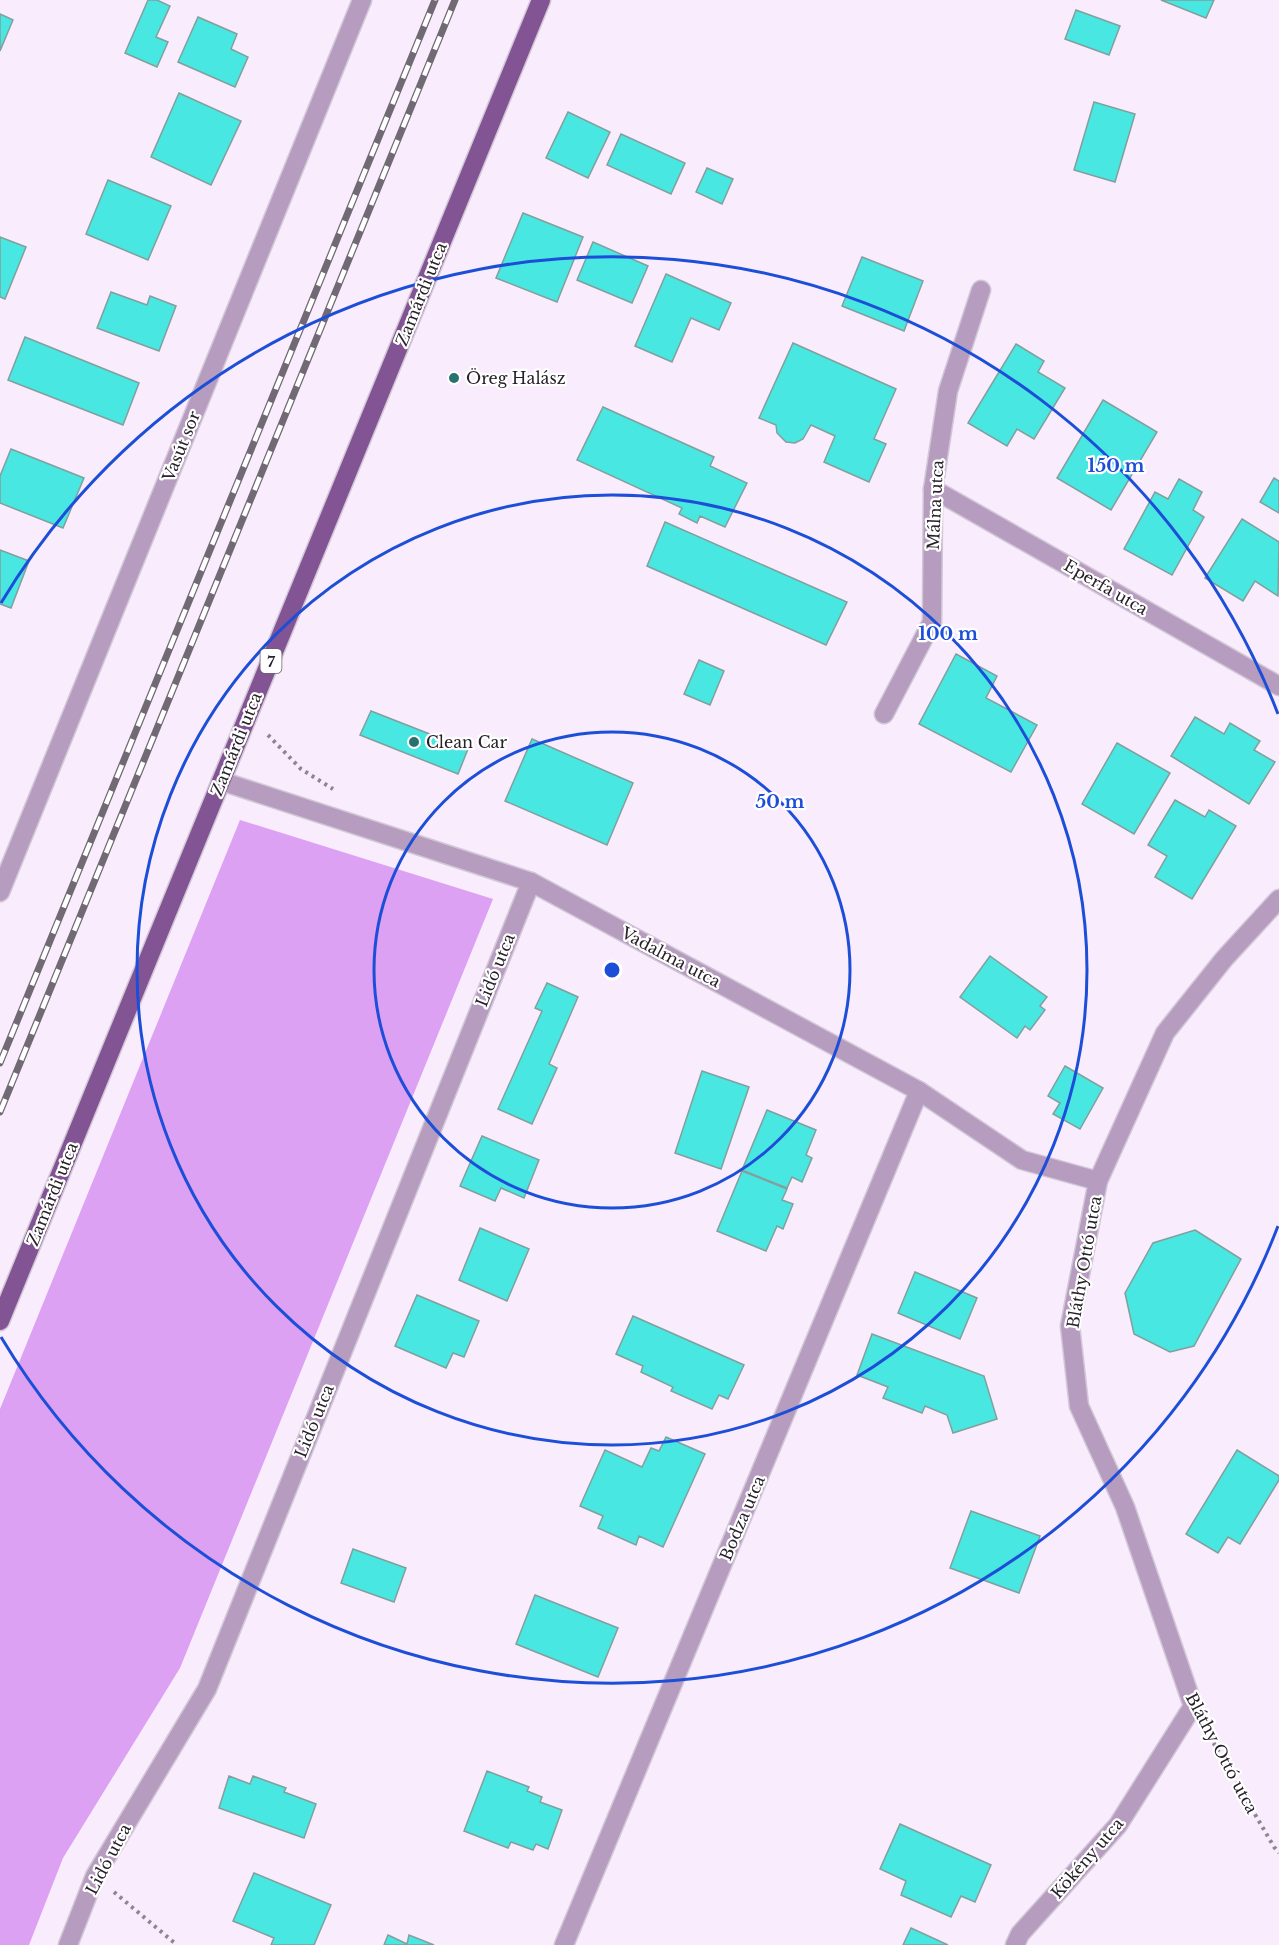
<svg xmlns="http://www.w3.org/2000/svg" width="1279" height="1945" font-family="'Libre Baskerville',serif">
  <rect width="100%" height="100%" fill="#f8ecfd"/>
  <!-- forest -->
  <path fill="#dda1f3" d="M240,820L493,899L180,1668L63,1858L29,1945H0V1409Z"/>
  <!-- building -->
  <g fill="#48e7e1" stroke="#839f9d" stroke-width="1.5">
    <path d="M148,0H157L170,6L156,37L168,42L157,67L125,53Z"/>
    <path d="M1161,0H1214L1206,18Z"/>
    <path d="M1076,10L1120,26L1109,55L1065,39Z"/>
    <path d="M0,14L13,20L0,51Z"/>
    <path d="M198,17L237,34L231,49L248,57L235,87L178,62Z"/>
    <path d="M179,93L241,121L211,185L151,157Z"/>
    <path d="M1094,102L1135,114L1115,182L1074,170Z"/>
    <path d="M568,112L610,132L588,178L546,158Z"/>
    <path d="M621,134L685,163L671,194L607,165Z"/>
    <path d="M707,168L733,179L722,204L696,192Z"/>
    <path d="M108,180L171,206L148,260L86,234Z"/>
    <path d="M523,213L583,237L557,302L496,278Z"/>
    <path d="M0,237L26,247L5,299L0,297Z"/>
    <path d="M593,242L648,266L632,303L577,280Z"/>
    <path d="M862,257L923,281L904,331L842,306Z"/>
    <path d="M666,274L731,303L719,330L691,318L672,362L635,346Z"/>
    <path d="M111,292L147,305L150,296L176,306L159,351L97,328Z"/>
    <path d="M25,337L139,383L123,425L8,380Z"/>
    <path d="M793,343L896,389L874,439L886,444L869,482L824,462L835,436L811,425L803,439L795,443L786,442L777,433L776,425L759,418Z"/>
    <path d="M1016,344L1044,361L1038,372L1065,388L1034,439L1017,429L1007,446L968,423Z"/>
    <path d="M1103,400L1157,432L1111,510L1057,478Z"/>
    <path d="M603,407L714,457L710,466L747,483L725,527L700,516L697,523L679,514L682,508L577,460Z"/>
    <path d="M11,449L84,478L63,528L0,503V476Z"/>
    <path d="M1274,478L1279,481V513L1260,502Z"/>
    <path d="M1179,479L1202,492L1193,510L1204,517L1172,575L1124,549L1155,492L1168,499Z"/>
    <path d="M1242,519L1279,542L1278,596L1255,581L1243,601L1205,578Z"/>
    <path d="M665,522L847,602L826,645L647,566Z"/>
    <path d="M0,550L29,561L11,608L0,604Z"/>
    <path d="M956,654L997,676L986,698L1037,725L1011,772L919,724Z"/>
    <path d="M699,660L724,671L710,705L684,694Z"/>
    <path d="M371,711L468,749L458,774L360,735Z"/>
    <path d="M1195,717L1224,734L1230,723L1260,741L1254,750L1275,762L1249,804L1171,756Z"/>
    <path d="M532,739L633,783L607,845L505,801Z"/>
    <path d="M1117,743L1170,773L1134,834L1082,804Z"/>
    <path d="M1175,800L1205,817L1209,810L1236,826L1192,899L1155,877L1167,856L1148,845Z"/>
    <path d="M990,956L1047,997L1040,1006L1045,1010L1030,1030L1025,1026L1017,1038L960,997Z"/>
    <path d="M547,983L578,997L549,1064L557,1068L532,1124L498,1109L542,1011L535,1008Z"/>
    <path d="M1065,1066L1103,1088L1080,1129L1053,1114L1060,1103L1048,1096Z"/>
    <path d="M702,1071L749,1087L721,1169L675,1153Z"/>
    <path d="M767,1110L816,1130L806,1155L812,1158L802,1182L792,1177L787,1188L742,1170Z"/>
    <path d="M482,1136L539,1160L524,1198L501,1188L495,1201L460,1186Z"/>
    <path d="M742,1171L787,1189L782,1200L793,1204L783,1229L777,1226L766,1251L717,1231Z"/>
    <path d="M480,1228L529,1249L507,1301L459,1280Z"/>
    <path d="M1195,1230L1241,1259L1194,1346L1170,1352L1134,1334L1125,1293L1153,1243Z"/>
    <path d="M915,1272L977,1298L960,1339L898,1313Z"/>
    <path d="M417,1295L479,1321L464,1357L453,1353L446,1368L395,1346Z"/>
    <path d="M633,1316L744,1365L728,1399L719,1395L712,1409L671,1391L673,1387L641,1372L643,1366L616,1354Z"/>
    <path d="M872,1334L984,1376L997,1419L953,1433L947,1415L925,1406L922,1413L883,1398L888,1387L857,1375Z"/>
    <path d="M666,1437L705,1454L663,1547L639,1536L636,1545L598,1528L603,1516L580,1506L605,1450L642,1467L651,1448L659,1451Z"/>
    <path d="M1237,1450L1279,1476V1480L1240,1544L1228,1537L1218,1553L1186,1534Z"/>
    <path d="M971,1511L1040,1536L1019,1593L950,1568Z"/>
    <path d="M353,1549L406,1568L394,1602L341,1583Z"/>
    <path d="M535,1595L618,1628L598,1677L516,1644Z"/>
    <path d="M487,1771L529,1787L527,1791L542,1797L540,1802L562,1810L548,1849L536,1844L533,1850L511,1842L508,1848L464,1831Z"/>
    <path d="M229,1776L250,1784L253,1776L286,1788L284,1792L316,1804L304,1838L219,1808Z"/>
    <path d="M900,1824L991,1865L975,1902L961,1896L951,1917L901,1895L906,1881L880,1869Z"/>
    <path d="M254,1873L331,1905L314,1945H271L274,1938L233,1921Z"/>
    <path d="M911,1928L948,1945H903Z"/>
    <path d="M388,1935L407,1944L409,1935L434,1945H384Z"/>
  </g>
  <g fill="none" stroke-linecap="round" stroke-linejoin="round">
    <!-- street casing -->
    <g stroke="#d2c7d7" stroke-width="21">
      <g id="street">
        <path d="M933,489L1279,686"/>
        <path d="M884,714L932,622L933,489L948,391L981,290"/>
        <path d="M221,781L531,882L919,1091L1022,1160L1098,1181"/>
        <path d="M0,892L362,0"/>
        <path d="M68,1945L95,1876L207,1689L531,882"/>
        <path d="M564,1945L919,1091"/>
        <path d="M1015,1945L1020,1934L1118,1825L1193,1706L1125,1507L1079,1406L1070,1326L1098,1181L1165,1033L1224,959L1279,899"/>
      </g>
    </g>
    <!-- primary casing -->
    <g stroke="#d2c7d7" stroke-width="21">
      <path id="primary" d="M0,1321L541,0"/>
    </g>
    <!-- path -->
    <g stroke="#8e8591" stroke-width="4" stroke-dasharray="3 4.5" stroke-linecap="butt">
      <path d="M268,735L301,769L333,789"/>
      <path d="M1206,1730L1274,1847L1279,1853"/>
      <path d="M114,1892L177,1945"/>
    </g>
    <!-- street -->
    <use href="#street" stroke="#b69cbf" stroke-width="18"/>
    <!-- primary -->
    <use href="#primary" stroke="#825493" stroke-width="18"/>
    <!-- rail casing -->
    <g stroke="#716974" stroke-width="7">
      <g id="rail">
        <path d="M0,1063L435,0"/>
        <path d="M0,1112L455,0"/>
      </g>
    </g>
    <!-- rail -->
    <use href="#rail" stroke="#fff" stroke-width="4.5" stroke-dasharray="14" stroke-linecap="butt"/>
  </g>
  <!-- distance rings -->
  <g fill="none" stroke="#1d4ed8" stroke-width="3">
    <circle cx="612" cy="970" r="238"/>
    <circle cx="612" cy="970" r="475"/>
    <path d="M1278 1226A713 713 0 0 1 1 1337M1 603A713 713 0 0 1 1278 714"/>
  </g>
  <!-- markers -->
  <g fill="#27716e" stroke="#fff" stroke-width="2">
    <circle cx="454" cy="378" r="6"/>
    <circle cx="414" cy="742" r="6"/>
  </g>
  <g text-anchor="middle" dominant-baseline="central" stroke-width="4.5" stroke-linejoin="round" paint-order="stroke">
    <!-- shield labels -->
    <rect fill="#fff" stroke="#686469" stroke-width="1.5" x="260.5" y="649" width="21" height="24" rx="4.5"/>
    <g font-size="15" font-weight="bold" fill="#272129">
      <text x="271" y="661">7</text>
    </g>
    <!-- street labels -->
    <g font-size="16" fill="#272129" stroke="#fff">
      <text transform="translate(421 294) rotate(-68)">Zamárdi utca</text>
      <text transform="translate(181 446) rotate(-68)">Vasút sor</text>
      <text transform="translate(935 505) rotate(-87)">Málna utca</text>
      <text transform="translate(1106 587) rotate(30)">Eperfa utca</text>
      <text transform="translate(236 744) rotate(-68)">Zamárdi utca</text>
      <text transform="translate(671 957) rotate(28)">Vadalma utca</text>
      <text transform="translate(495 970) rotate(-68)">Lidó utca</text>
      <text transform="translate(52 1194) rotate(-68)">Zamárdi utca</text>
      <text transform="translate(1084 1262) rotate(-80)">Bláthy Ottó utca</text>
      <text transform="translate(314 1421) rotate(-68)">Lidó utca</text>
      <text transform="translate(742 1518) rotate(-67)">Bodza utca</text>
      <text transform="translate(1222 1753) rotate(62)">Bláthy Ottó utca</text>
      <text transform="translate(1087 1858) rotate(-49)">Kökény utca</text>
      <text transform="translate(108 1859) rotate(-62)">Lidó utca</text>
    </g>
    <!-- poi labels -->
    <g font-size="16" fill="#272129" stroke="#fff" text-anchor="start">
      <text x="466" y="378">Öreg Halász</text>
      <text x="426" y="742">Clean Car</text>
    </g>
  </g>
  <circle cx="612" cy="970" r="9" fill="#1d4ed8" stroke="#fff" stroke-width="3"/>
  <g font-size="18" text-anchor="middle" font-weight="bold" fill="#1d4ed8" stroke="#fff" stroke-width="4.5" stroke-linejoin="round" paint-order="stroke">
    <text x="1116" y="472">150 m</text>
    <text x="948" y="640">100 m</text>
    <text x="780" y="808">50 m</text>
  </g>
</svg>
